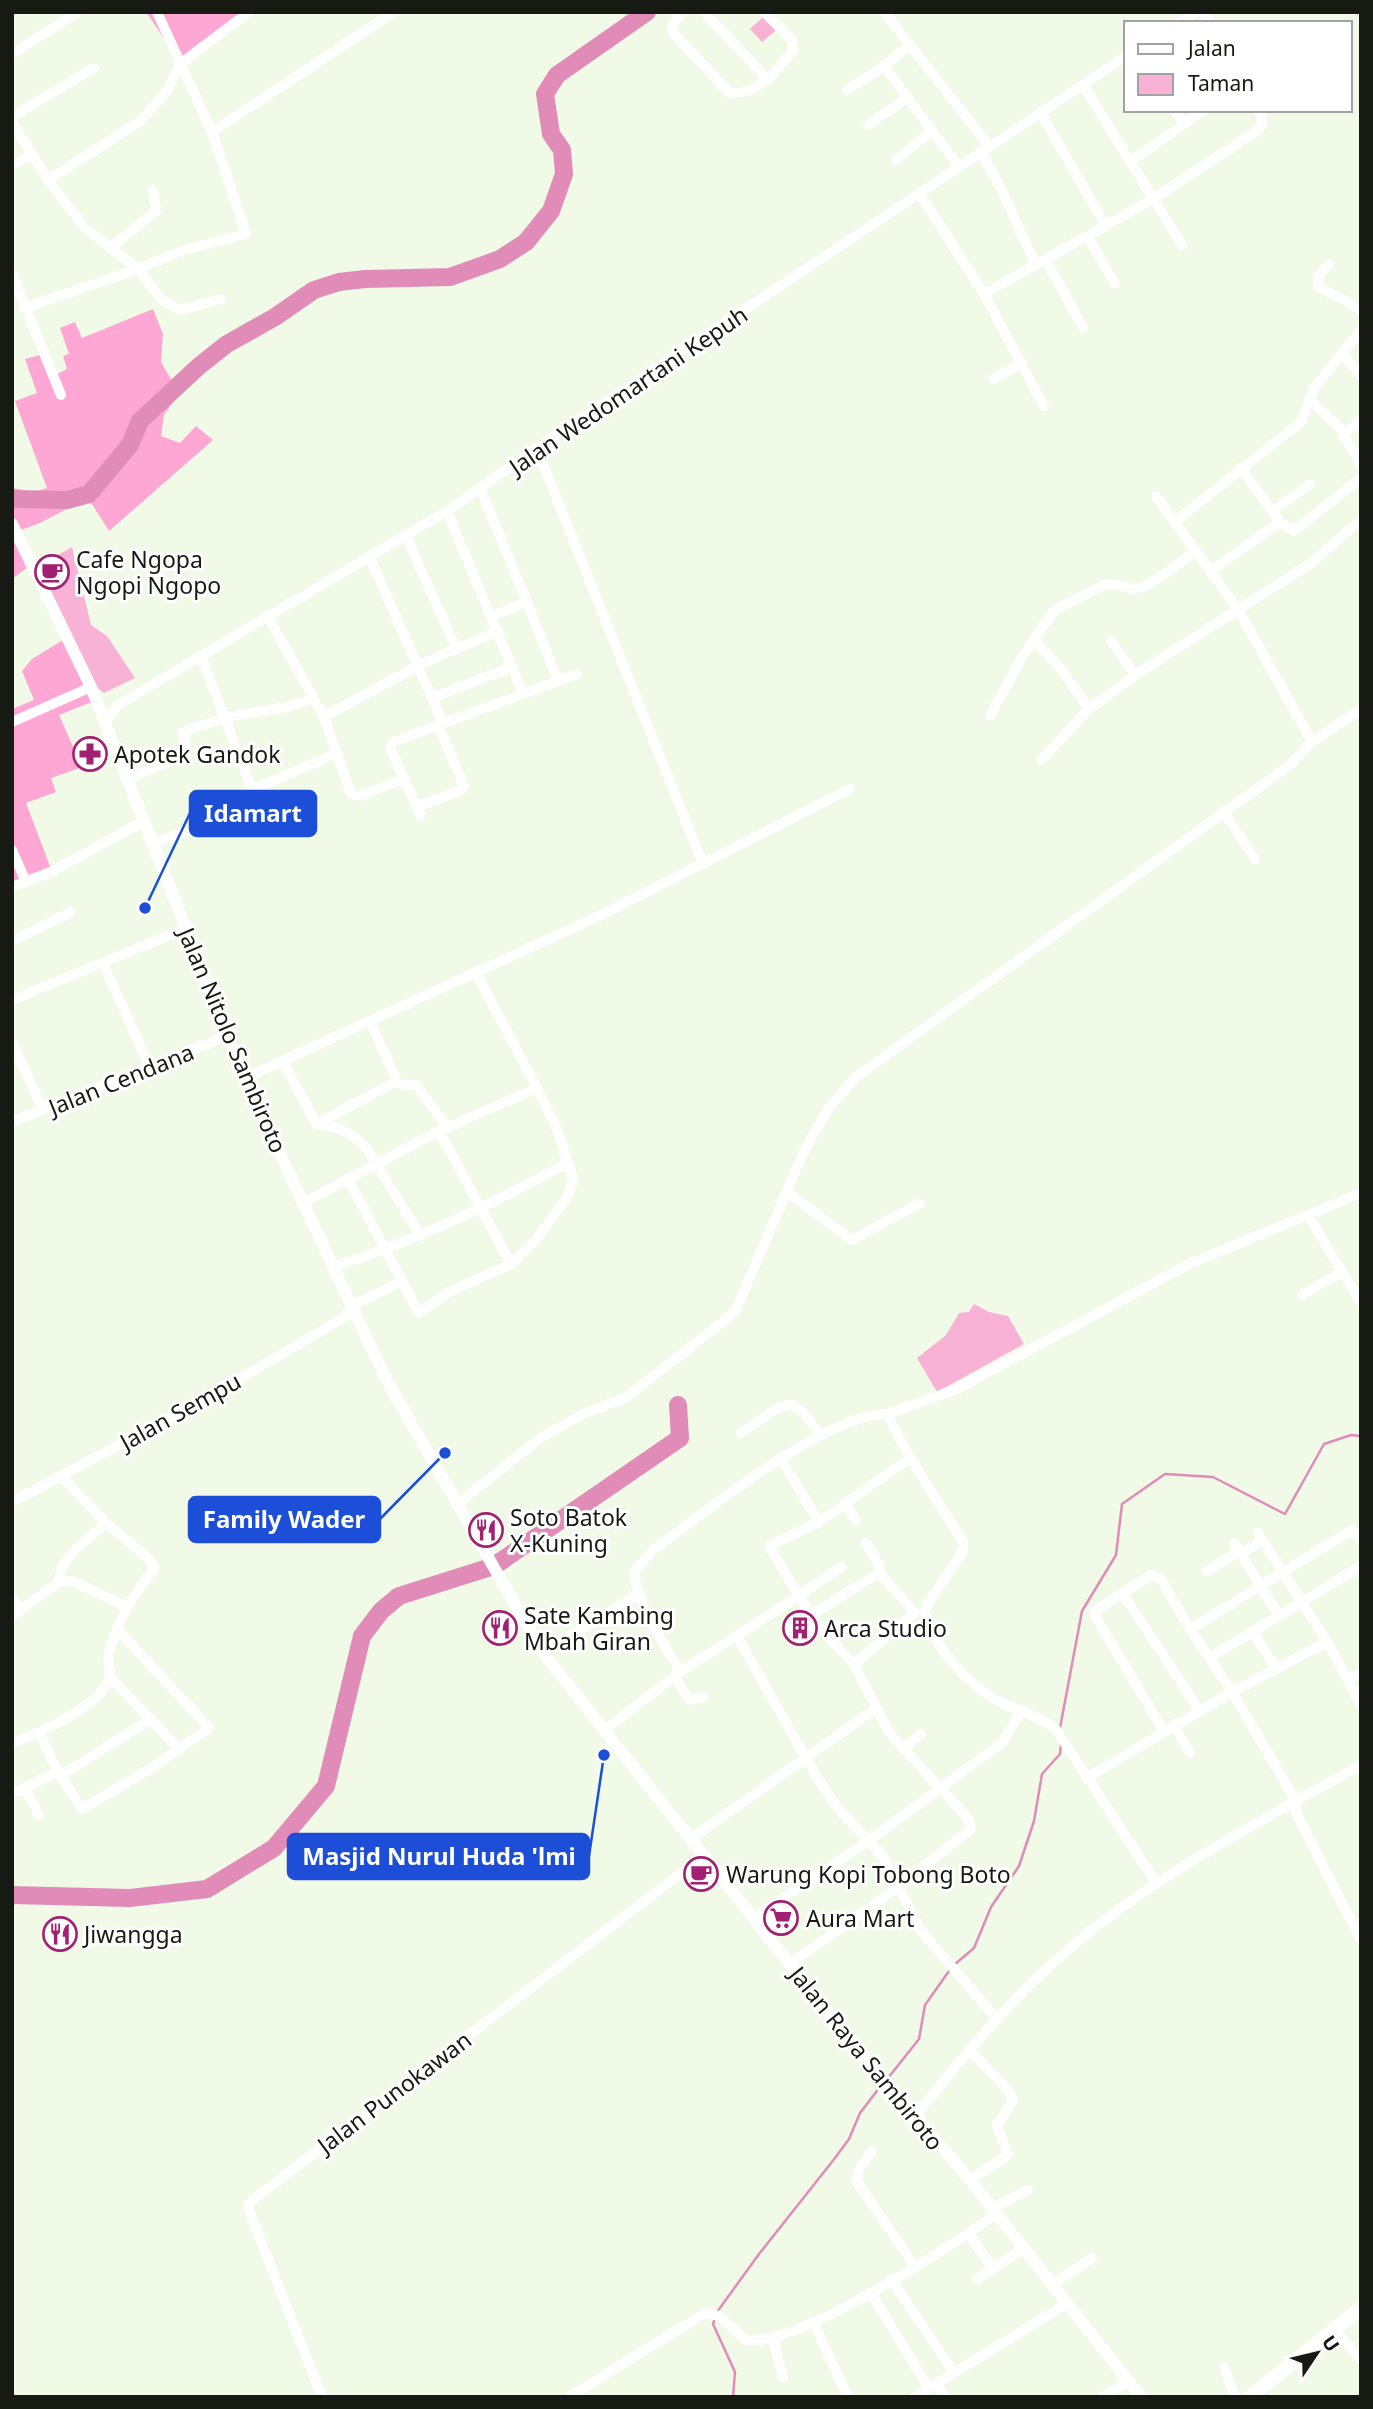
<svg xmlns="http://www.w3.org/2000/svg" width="1373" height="2409" font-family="'Noto Sans',sans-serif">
  <rect width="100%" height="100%" fill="#f0fae7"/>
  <!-- green -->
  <g fill="#f8b2d5">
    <path d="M766,14L779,28L762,42L750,29Z"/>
    <path d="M72,547L91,625L107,636L135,678L104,693L93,685L35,568Z"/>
    <path d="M974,1304L989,1312L1008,1316L1024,1344L937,1392L917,1358L946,1335L959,1313L969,1312Z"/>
  </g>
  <!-- forest -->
  <g fill="#fea7d4">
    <path d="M146,12H247L180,62Z"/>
    <path d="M153,309L163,334L161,362L179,393L164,415L161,436L180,443L196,426L213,440L109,531L88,498L40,523L13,533L28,567L12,579V488L35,492L47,488L15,401L37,393L25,359L44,354L53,376L67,369L63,356L69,354L60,328L75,322L82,338Z"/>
    <path d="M63,640L94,701L59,715L82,767L51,778L56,792L26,803L51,869L12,885V709L34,700L22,671L32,659Z"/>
  </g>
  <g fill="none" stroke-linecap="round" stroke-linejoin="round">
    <!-- stream -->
    <g stroke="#e18cb8" stroke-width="2.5">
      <path d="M1060,1728L1082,1611L1116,1555L1122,1504L1165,1474L1213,1477L1285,1514L1324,1444L1351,1435L1361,1436"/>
      <path d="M954,1965L974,1948L991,1907L1019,1866L1034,1821L1042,1774L1060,1754L1061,1745"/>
      <path d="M888,2078L919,2039L925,2005L949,1971"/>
      <path d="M717,2312L759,2254L835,2158L849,2139L860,2113L883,2083"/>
      <path d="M715,2318L713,2324L735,2372L733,2397"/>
    </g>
    <!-- river -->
    <g stroke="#e18cb8" stroke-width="18">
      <path d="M12,499L67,500L89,494L130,445L140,421L199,366L227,344L275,317L314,290L339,282L365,279L450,277L500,259L526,242L551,211L564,174L562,150L551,134L545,94L557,75L647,12"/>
      <path d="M12,1895L130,1898L207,1889L274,1848L326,1786L362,1636L381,1611L399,1596L494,1566L680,1438L678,1405"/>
    </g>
    <!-- minor -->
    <g stroke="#fff" stroke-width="10">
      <path d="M682,12L672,26L673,33L730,93L747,92L768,80L793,51L792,40L764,12"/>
      <path d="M704,12L768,80"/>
      <path d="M884,12L989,146"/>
      <path d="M1203,12L1210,23"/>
      <path d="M1179,23L1195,12"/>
      <path d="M12,54L78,12"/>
      <path d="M884,66L909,46"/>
      <path d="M1083,85L1182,245"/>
      <path d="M847,90L884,66L959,167"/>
      <path d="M1175,110L1184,124"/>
      <path d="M1040,112L1106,226"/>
      <path d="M12,117L94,68"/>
      <path d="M12,122L48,180L84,227L138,269L161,299L180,310L221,299"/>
      <path d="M868,125L907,98"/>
      <path d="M212,132L394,12"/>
      <path d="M980,152C1004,187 1016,227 1036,264"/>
      <path d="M896,160L931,131"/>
      <path d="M1130,162L1204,110"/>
      <path d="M12,165L31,155"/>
      <path d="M48,180L139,122L167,91L180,64L249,12"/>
      <path d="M920,194L984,294L1044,406"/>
      <path d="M1088,237L1115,284"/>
      <path d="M110,248L156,211L153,191"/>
      <path d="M1046,260L1083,328"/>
      <path d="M1329,264L1318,276V286L1361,310"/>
      <path d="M12,274L61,395"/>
      <path d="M984,294L1153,199L1258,130L1263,122L1259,110"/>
      <path d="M24,308L138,269L181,251L246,234L212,132L157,12"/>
      <path d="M1342,353L1361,376"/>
      <path d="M994,379L1022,363"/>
      <path d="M1309,399L1344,432"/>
      <path d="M1361,420L1343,435L1361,464"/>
      <path d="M537,449L703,864"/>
      <path d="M1241,468L1280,522L1294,531L1361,478"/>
      <path d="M480,488L527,602"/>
      <path d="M1156,496L1239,611L1312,742L1361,709"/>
      <path d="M447,511L523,694"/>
      <path d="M1273,511L1310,484"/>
      <path d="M1176,521L1301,422L1314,388L1361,330"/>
      <path d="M406,536L456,648"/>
      <path d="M369,556L443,723"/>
      <path d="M1211,571L1280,522"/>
      <path d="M267,615L324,717L351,794L360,796L404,779"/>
      <path d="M492,616L527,602L558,681"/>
      <path d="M1034,640L1061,669L1089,709"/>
      <path d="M1111,641L1135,675"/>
      <path d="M201,656L252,790L259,802L276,819"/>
      <path d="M432,698L512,667"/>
      <path d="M990,716L1023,655L1055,610L1106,584C1117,582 1123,589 1133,589C1151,588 1181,561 1196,551"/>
      <path d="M324,717L419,665L498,631"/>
      <path d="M12,722L91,687"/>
      <path d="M105,722L118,705L447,511L550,439L1126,56"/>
      <path d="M1041,760L1089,709L1140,672L1310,564L1361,520"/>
      <path d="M128,779L187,754L183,732L226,717L283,708L313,699"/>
      <path d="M252,790L337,753"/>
      <path d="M417,807L461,790L464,786L438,725"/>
      <path d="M1223,811L1255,859"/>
      <path d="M421,816L390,748L393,742L577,674"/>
      <path d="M153,844L259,802"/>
      <path d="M12,850L26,882"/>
      <path d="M12,887L53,871L144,821"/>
      <path d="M12,941L71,912"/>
      <path d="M103,963L150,1068"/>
      <path d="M12,1000L187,928"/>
      <path d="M370,1021L397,1081L401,1085H416L448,1128"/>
      <path d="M12,1042L43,1110"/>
      <path d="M283,1062L317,1125C337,1125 354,1135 367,1149L420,1235"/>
      <path d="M245,1078L599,916L850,789"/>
      <path d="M12,1122L229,1035"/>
      <path d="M317,1124L397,1081"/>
      <path d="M439,1131L511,1264"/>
      <path d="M348,1179L419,1313L449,1292L511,1264L535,1241L566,1199L573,1180L558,1131L537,1088"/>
      <path d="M787,1192L852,1240L920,1203"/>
      <path d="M303,1203L439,1131L537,1088L475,971"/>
      <path d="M1308,1215L1361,1303"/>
      <path d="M333,1267C416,1241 492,1205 567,1163"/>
      <path d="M1302,1295L1342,1272"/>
      <path d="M352,1306L402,1281"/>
      <path d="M887,1414L957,1389L1189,1264L1361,1193"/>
      <path d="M741,1433L776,1409L790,1404L802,1411L821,1435"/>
      <path d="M781,1459L819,1522"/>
      <path d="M12,1502L211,1396L346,1316L352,1307"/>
      <path d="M456,1505L539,1439L581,1415L627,1397L735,1312L804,1151L829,1108L856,1077L1290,765L1312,742"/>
      <path d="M846,1505L856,1520"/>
      <path d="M106,1523C89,1539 59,1557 59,1582L72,1581L125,1606"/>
      <path d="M1258,1533L1327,1642L1361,1704"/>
      <path d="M866,1543L879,1564V1573"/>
      <path d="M1234,1543L1279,1616"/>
      <path d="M1241,1554L1263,1540"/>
      <path d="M1207,1571L1239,1551"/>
      <path d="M1123,1594L1199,1710"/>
      <path d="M12,1597L21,1610"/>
      <path d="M811,1615L879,1573L915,1613L854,1664"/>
      <path d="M12,1616L59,1582"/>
      <path d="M1190,1629L1345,1534L1353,1530L1361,1540"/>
      <path d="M1253,1633L1276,1668"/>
      <path d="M737,1636L816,1776L837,1807L884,1858L921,1931L997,2019"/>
      <path d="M543,1653L640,1593"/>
      <path d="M1209,1658L1361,1566"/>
      <path d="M680,1672C666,1647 633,1599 635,1571L653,1550C704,1513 828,1412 887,1414L910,1458"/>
      <path d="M675,1677L689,1700L704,1697"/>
      <path d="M111,1678L180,1750"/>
      <path d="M1347,1680L1361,1673"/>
      <path d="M1173,1724L1190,1753"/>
      <path d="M606,1729L680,1672L799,1596L769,1546L819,1522L910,1458L963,1542V1551L927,1605L925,1612C931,1645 968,1684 996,1700C1017,1711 1036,1714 1055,1728L1157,1884"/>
      <path d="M1163,1730L1095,1616V1611L1151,1575L1160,1578L1190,1629L1232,1692L1327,1642"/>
      <path d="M40,1734L58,1772L82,1809L155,1766L209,1728L117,1629"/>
      <path d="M12,1743C37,1734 101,1706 109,1679C112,1672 107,1662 109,1653C117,1620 133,1596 154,1569L149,1559L106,1523L61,1476"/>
      <path d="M904,1748L921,1734"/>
      <path d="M60,1776L150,1720"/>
      <path d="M1087,1778L1232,1692L1296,1801V1813L1361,1940"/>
      <path d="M25,1788L39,1815"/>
      <path d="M12,1794L58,1772"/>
      <path d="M692,1838L875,1709"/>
      <path d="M755,1917L870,1840L1003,1742L1021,1711"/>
      <path d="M790,1964L883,1898L971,1829L968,1818L890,1734L854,1664L818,1626L799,1596L841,1567"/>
      <path d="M969,2050L1008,2090L1013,2100L997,2125L1008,2155L970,2180"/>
      <path d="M915,2116C963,2057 1011,1998 1070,1948C1157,1874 1261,1821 1361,1765"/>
      <path d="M872,2151L858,2171L857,2182L914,2265"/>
      <path d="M992,2209L1028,2190"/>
      <path d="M968,2233L993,2269"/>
      <path d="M891,2279L954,2373"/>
      <path d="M977,2279L1023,2249"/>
      <path d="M1053,2284L1092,2258"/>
      <path d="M870,2292L929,2388"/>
      <path d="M813,2322L848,2397"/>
      <path d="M1334,2329L1361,2360"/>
      <path d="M773,2339L783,2377"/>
      <path d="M1224,2367L1235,2397"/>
      <path d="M936,2383L945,2397"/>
      <path d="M322,2397L248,2208L250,2202L705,1855"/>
      <path d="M569,2397L705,2313L719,2316L746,2340C796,2348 951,2246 996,2214"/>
      <path d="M915,2397L1068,2303"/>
      <path d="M1103,2397L1128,2381"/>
    </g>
    <!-- tertiary -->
    <path stroke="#fff" stroke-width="12" d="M12,524L91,687L245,1078L303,1203L387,1381L543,1653L842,2030L970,2180L1141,2397"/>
    <!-- secondary -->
    <path stroke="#fff" stroke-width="14" d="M1250,2397L1361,2308"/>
  </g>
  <!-- icons -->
  <defs>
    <g id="cafe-ring" transform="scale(1.75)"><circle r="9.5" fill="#fff" stroke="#a12071" stroke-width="1.5"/><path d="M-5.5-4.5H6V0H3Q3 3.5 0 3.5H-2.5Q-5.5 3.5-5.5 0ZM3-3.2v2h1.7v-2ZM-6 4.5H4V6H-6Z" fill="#a12071"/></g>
    <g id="pharmacy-ring" transform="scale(1.75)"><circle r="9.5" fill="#fff" stroke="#a12071" stroke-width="1.5"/><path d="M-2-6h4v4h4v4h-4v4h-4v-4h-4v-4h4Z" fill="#a12071"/></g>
    <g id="restaurant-ring" transform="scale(1.75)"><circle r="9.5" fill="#fff" stroke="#a12071" stroke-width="1.5"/><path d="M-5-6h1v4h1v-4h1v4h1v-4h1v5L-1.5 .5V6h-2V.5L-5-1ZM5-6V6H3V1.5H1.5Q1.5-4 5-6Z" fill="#a12071"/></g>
    <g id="building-ring" transform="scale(1.75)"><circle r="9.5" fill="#fff" stroke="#a12071" stroke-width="1.5"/><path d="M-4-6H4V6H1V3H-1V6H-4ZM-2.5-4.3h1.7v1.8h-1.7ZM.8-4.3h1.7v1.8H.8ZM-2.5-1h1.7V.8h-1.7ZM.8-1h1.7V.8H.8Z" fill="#a12071"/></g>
    <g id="supermarket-ring" transform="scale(1.75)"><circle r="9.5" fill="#fff" stroke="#a12071" stroke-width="1.5"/><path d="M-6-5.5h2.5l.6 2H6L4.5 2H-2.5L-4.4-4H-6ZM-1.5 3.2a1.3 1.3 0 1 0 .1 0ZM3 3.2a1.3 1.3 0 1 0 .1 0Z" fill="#a12071"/></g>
  </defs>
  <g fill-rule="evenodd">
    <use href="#cafe-ring" x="52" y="572"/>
    <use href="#pharmacy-ring" x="90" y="754"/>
    <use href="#restaurant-ring" x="486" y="1530"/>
    <use href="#restaurant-ring" x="500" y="1628"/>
    <use href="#building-ring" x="800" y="1628"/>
    <use href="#cafe-ring" x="701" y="1874"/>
    <use href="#supermarket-ring" x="781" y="1918"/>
    <use href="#restaurant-ring" x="60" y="1934"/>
  </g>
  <g text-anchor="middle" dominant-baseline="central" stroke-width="6" stroke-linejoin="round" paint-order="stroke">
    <!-- street labels -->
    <g font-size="23" fill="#171a13" stroke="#fff">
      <text transform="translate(628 390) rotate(-34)">Jalan Wedomartani Kepuh</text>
      <text transform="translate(233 1040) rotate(67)">Jalan Nitolo Sambiroto</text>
      <text transform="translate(121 1079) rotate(-22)">Jalan Cendana</text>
      <text transform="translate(180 1411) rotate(-29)">Jalan Sempu</text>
      <text transform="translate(867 2058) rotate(51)">Jalan Raya Sambiroto</text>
      <text transform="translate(394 2092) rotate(-37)">Jalan Punokawan</text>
    </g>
    <!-- poi labels -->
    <g font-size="23" fill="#171a13" stroke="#fff" text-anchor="start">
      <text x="76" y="559">Cafe Ngopa<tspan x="76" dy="26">Ngopi Ngopo</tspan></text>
      <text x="114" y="754">Apotek Gandok</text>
      <text x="510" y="1517">Soto Batok<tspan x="510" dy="26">X-Kuning</tspan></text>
      <text x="524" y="1615">Sate Kambing<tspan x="524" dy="26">Mbah Giran</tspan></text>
      <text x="824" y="1628">Arca Studio</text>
      <text x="726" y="1874">Warung Kopi Tobong Boto</text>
      <text x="806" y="1918">Aura Mart</text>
      <text x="84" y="1934">Jiwangga</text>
    </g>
  </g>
  <!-- callouts -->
  <path fill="none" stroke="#1d4ed8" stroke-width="2.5" d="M145 908L190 813M445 1453L380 1519M604 1755L589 1856"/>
  <g fill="#1d4ed8" stroke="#fff" stroke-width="2.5">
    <circle cx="145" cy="908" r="7"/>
    <circle cx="445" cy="1453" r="7"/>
    <circle cx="604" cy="1755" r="7"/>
  </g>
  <g fill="#1d4ed8" stroke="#1d4ed8" stroke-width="2.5">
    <rect x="190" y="791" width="126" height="45" rx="7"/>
    <rect x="189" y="1497" width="191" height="45" rx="7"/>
    <rect x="288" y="1834" width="301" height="45" rx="7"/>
  </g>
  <g font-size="24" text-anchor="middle" font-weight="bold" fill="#fff">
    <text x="253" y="822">Idamart</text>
    <text x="284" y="1528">Family Wader</text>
    <text x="439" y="1865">Masjid Nurul Huda 'lmi</text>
  </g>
  <!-- border -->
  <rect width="1373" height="2409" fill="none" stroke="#171a13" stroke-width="28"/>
  <!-- legend -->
  <rect x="1124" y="21" width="228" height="91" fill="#ffffff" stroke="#a2a3a1" stroke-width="2"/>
  <rect x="1138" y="44" width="35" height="10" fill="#ffffff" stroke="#a2a3a1" stroke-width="2"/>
  <text x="1188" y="56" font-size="21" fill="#171a13">Jalan</text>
  <rect x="1138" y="74" width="35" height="21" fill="#f8b2d5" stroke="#a2a3a1" stroke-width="2"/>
  <text x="1188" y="91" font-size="21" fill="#171a13">Taman</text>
  <!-- north arrow -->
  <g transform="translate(1317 2353) rotate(55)" stroke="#ffffff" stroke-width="5" paint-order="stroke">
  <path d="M0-5L12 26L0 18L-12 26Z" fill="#171a13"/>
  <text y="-10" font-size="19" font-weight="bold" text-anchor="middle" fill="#171a13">U</text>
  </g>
</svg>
